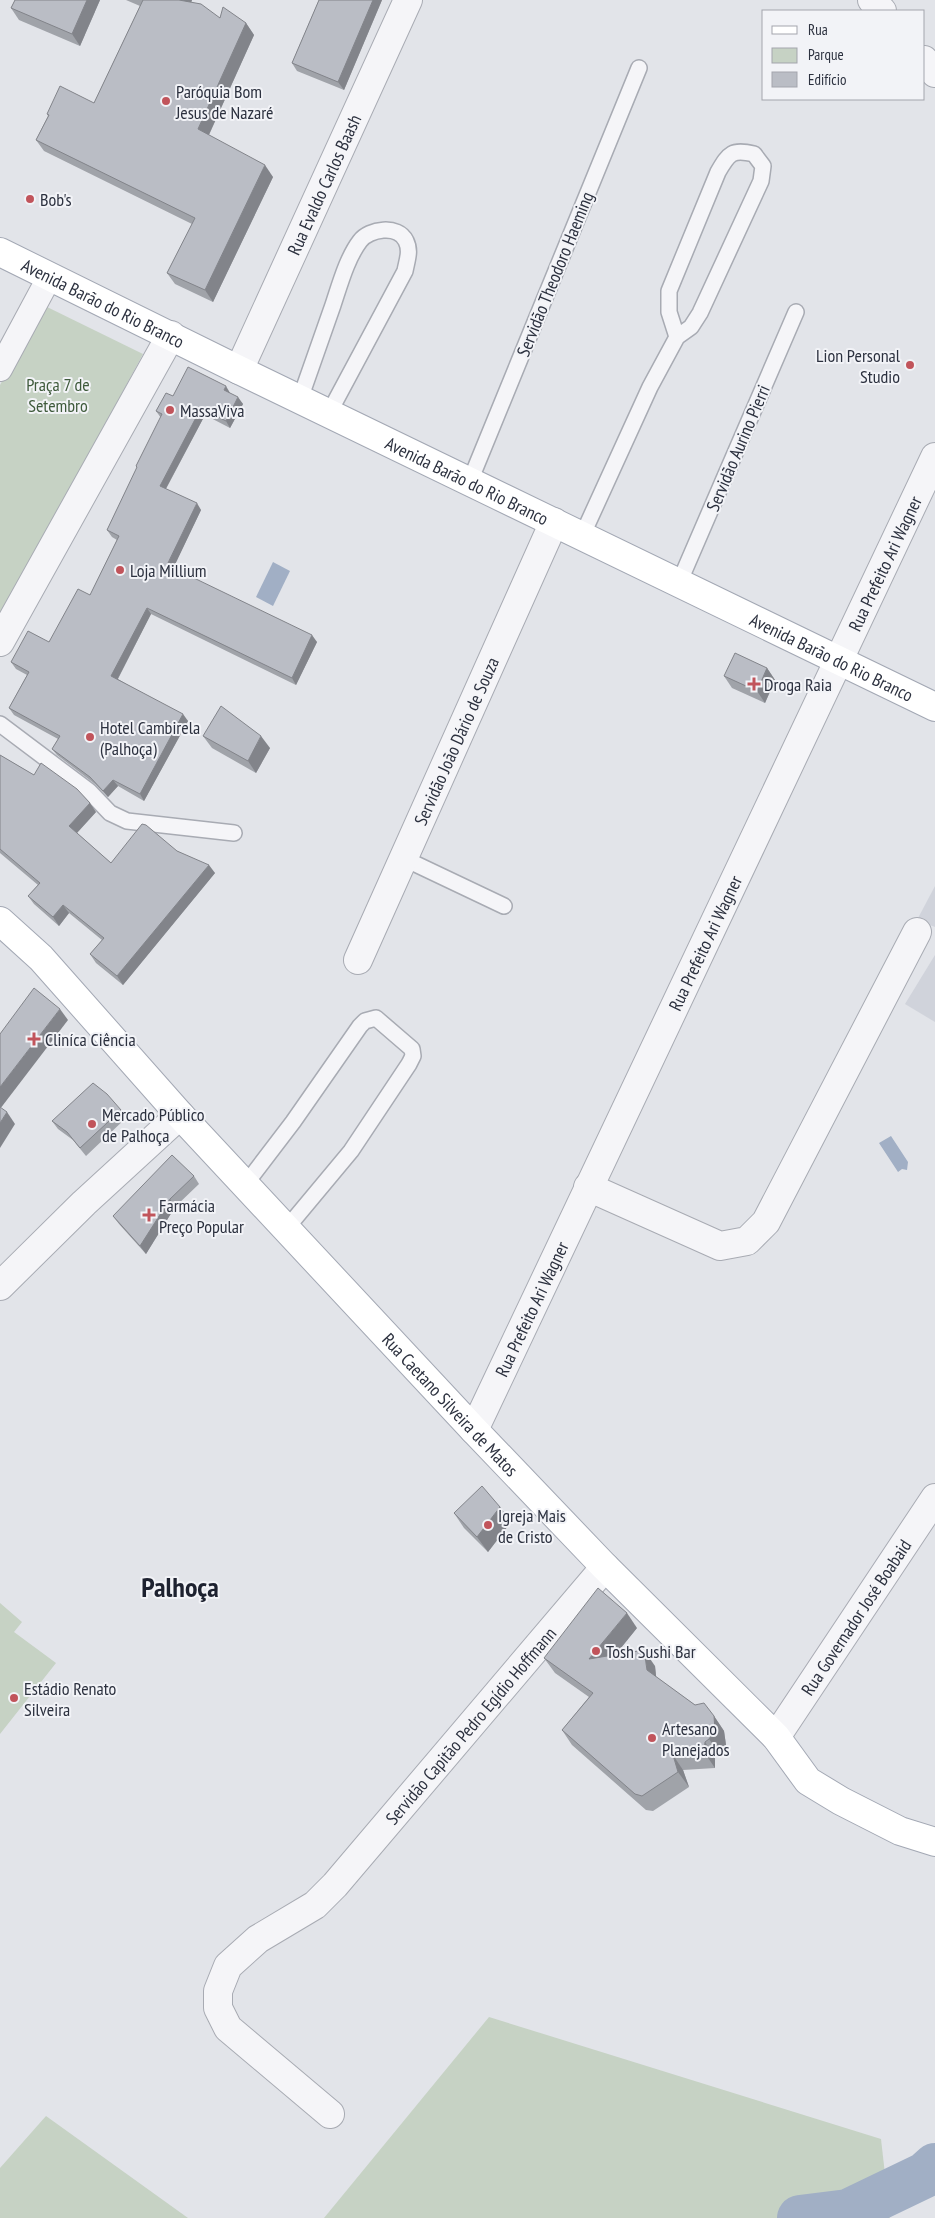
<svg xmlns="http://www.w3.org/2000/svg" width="935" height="2218" font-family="'PT Sans Narrow',sans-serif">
  <rect width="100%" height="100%" fill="#e2e4e9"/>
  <!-- built -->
  <g fill="#d0d3db">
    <path d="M935,886V927L917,920Z"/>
    <path d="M935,955V1022L905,1004Z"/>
  </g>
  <!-- green -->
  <g fill="#c6d2c4">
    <path d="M43,305L143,354L0,620V385Z"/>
    <path d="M0,1603L22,1622L14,1632L56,1663L0,1734Z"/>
    <path d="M489,2017L881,2139L890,2218H324Z"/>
    <path d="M46,2116L188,2218H0V2168Z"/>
  </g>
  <!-- water -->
  <g fill="#a1afc5">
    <path d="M273,562L290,571L273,606L256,597Z"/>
    <path d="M891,1136L908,1162L907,1170L902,1169L898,1172L879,1143Z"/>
  </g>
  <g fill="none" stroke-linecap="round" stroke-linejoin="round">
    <!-- river -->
    <path stroke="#a1afc5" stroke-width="46" d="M800,2218L848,2212L925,2175L935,2166"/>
    <!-- service casing -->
    <g stroke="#a8abb3" stroke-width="18">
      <g id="service">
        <path d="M300,399C311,367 322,336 333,305C340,284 347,258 360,241C369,229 398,224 406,241C411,251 407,260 405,271L329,413"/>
        <path d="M470,481L639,68"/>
        <path d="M582,536L650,387L677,337L691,327L700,313L761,181L763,166L754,154C732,149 729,153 718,172L669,291V312L677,337"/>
        <path d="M679,583L796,312"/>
        <path d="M0,724L89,791L110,813L127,821L234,833"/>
        <path d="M403,858L504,906"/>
        <path d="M245,1185L293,1122L360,1026L365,1021L376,1018L412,1049L413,1056L409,1064L351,1151L286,1229"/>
      </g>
    </g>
    <!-- pedestrian casing -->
    <g stroke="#a8abb3" stroke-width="26">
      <path id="pedestrian" d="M0,369L50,276"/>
    </g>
    <!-- minor casing -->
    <g stroke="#a8abb3" stroke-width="30">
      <g id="minor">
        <path d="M872,0L882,11"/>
        <path d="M924,60L935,73"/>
        <path id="s1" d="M239,370L408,0"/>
        <path d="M0,642L171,335"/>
        <path id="s2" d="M358,960L554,522"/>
        <path d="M588,1187L720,1246L747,1241L766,1222L917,932"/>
        <path d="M0,1286L84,1203L180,1115"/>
        <path id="s3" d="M776,1737L935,1498"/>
        <path id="s4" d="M330,2114L228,2028L218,2008V1991L228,1966L258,1939L315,1905L335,1885L605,1567"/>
      </g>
    </g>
    <!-- tertiary casing -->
    <g stroke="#a8abb3" stroke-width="30">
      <g id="tertiary">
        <path id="s5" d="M474,1430L935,457"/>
      </g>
    </g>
    <!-- primary casing -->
    <g stroke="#a3a8b4" stroke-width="30">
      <g id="primary">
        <path id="s6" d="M0,252L239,370L935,707"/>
        <path id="s7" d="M0,921L41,958L180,1115L474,1430L605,1567L776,1737L808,1781L841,1801L900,1831L935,1842"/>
      </g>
    </g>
    <!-- service -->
    <use href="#service" stroke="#f5f5f8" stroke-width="15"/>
    <!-- pedestrian -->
    <use href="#pedestrian" stroke="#f5f5f8" stroke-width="24"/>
    <!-- minor -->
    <use href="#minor" stroke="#f5f5f8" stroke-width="28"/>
    <!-- tertiary -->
    <use href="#tertiary" stroke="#f5f5f8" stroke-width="28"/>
    <!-- primary -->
    <use href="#primary" stroke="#fff" stroke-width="28"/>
  </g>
  <!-- wall -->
  <g fill="#a0a3a9">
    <path d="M15,0H100L80,46L19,20L11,8Z"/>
    <path d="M126,0H192L191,3L220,18L246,23L254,35L209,135L273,177L213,302L175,284L167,273L192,224L44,151L36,140L48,116L47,114L94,103L140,6Z"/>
    <path d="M319,0H382L344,90L297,71L292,63Z"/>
    <path d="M230,393L243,404L230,428L205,415L166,489L201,510L173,568L317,642L296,685L151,614L118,679L188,721L144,801L118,786L108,797L95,784L57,755L52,749L58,739L14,715L9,708L27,675L16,669L11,662L49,642L90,595L117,540L112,537L107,530L137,468L136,466L161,418L156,411L173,396Z"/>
    <path d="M767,668L775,680L765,703L732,688L724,676Z"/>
    <path d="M203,736L270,748L256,773L212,748Z"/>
    <path d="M0,755L96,812L77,833L111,863L177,851L215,873L123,985L96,963L90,954L102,940L69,913L59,926L34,904L28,896L38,885L0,853Z"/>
    <path d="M121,1110L126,1118L86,1156L73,1140L58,1129L52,1121Z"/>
    <path d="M194,1176L199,1184L175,1207L146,1254L119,1224L113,1216Z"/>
    <path d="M500,1507L511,1522L488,1552L464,1528L454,1513Z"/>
    <path d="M637,1628L615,1655L655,1666L656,1677L695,1705L714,1716L724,1731L726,1745L720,1754L715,1757V1768L683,1770L689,1787L653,1811L646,1810L572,1745L562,1730L589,1697L555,1673L544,1658Z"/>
  </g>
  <!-- shaded-wall -->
  <g fill="#82848a">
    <path d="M87,0H100L80,46L72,34Z"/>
    <path d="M179,0H192L187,12Z"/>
    <path d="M373,0H382L344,90L338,82Z"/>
    <path d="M246,23L254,35L206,141L198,129Z"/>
    <path d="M265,165L273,177L213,302L205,290Z"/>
    <path d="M226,386L230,393L228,396L224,390Z"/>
    <path d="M238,397L243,404L230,428L226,421Z"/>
    <path d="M201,408L205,415L164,492L160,486Z"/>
    <path d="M197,503L201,510L172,571L167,565Z"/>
    <path d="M147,608L151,614L116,682L111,676Z"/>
    <path d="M312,635L317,642L296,685L292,678Z"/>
    <path d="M767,668L775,680L765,703L757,691Z"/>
    <path d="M183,714L188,721L144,801L140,794Z"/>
    <path d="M261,736L270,748L256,773L248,761Z"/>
    <path d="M113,780L118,786L108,797L103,791Z"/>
    <path d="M90,803L96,812L75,835L69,826Z"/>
    <path d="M209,865L215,873L123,985L117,976Z"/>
    <path d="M63,905L69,913L59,926L53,917Z"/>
    <path d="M60,1009L68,1020L0,1109V1087Z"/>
    <path d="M7,1112L15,1124L0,1148V1123Z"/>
    <path d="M170,1199L175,1207L146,1254L140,1246Z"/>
    <path d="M500,1507L511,1522L488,1552L477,1537Z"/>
    <path d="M627,1613L637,1628L600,1674L589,1659Z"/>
    <path d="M644,1650L655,1666L657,1685L647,1670Z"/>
    <path d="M714,1716L724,1731L726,1745L720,1754L709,1739Z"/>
    <path d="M705,1742L715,1757V1768L704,1752Z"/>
    <path d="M673,1755L683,1770L689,1787L678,1772Z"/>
  </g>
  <!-- building -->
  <g fill="#babdc5" stroke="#82848a">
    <path d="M15,0H87L72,34L11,8Z"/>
    <path d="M143,0H179L201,4L220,18L223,7L246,23L198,129L265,165L205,290L167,273L195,218L36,140L49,115L47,114L60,86L94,103Z"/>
    <path d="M319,0H373L338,82L292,63Z"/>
    <path d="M188,367L226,386L224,390L238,397L226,421L201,408L160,486L197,503L167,565L312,635L292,678L147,608L111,676L183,714L140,794L113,780L103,791L90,777L52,749L60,736L9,708L29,672L11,662L28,631L49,642L78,589L90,595L119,536L107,530L137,467L136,466L162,414L156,411L166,393L173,396Z"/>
    <path d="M735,653L767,668L757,691L724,676Z"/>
    <path d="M221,706L261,736L248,761L203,736Z"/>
    <path d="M0,755L34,775L41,763L77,789L90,803L69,826L111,863L142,824L146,825L177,851L209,865L117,976L90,954L104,938L63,905L53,917L28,896L40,883L0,849Z"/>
    <path d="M34,988L60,1009L0,1087V1034Z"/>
    <path d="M93,1083L107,1094L121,1110L80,1148L67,1132L52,1121Z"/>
    <path d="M0,1107L7,1112L0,1123Z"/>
    <path d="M172,1155L194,1176L170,1199L140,1246L113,1216Z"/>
    <path d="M482,1486L500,1507L477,1537L454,1513Z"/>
    <path d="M598,1588L627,1613L589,1659L644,1650L647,1670L695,1705L704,1703L714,1716L715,1730L709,1739L705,1742L704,1752L673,1755L678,1772L642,1796L635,1794L562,1730L593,1693L544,1658Z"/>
  </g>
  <!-- markers -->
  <g fill="#c1545b" stroke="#f2f3f7" stroke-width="2">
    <circle cx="166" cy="101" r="5"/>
    <circle cx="30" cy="199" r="5"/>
    <circle cx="910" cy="365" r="5"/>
    <circle cx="170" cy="410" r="5"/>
    <circle cx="120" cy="570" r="5"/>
    <path d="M751.5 676.5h5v5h5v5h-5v5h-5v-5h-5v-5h5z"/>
    <circle cx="90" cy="737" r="5"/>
    <path d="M31.5 1031.5h5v5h5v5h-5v5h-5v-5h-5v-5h5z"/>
    <circle cx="92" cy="1124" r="5"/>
    <path d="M146.5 1207.5h5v5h5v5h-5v5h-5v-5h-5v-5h5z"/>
    <circle cx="488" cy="1525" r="5"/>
    <circle cx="596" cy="1651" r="5"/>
    <circle cx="14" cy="1698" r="5"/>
    <circle cx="652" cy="1738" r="5"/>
  </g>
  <g text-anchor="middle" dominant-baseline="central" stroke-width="4" stroke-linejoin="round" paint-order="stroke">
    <!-- poi labels -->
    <g font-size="18" fill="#2c313f" stroke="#f2f3f7" text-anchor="start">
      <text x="176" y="91">Paróquia Bom<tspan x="176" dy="21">Jesus de Nazaré</tspan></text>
      <text x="40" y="199">Bob's</text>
      <text x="900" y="355" text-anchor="end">Lion Personal<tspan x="900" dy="21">Studio</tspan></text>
      <text x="180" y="410">MassaViva</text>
      <text x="130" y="570">Loja Millium</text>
      <text x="764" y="684">Droga Raia</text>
      <text x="100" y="727">Hotel Cambirela<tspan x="100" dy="21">(Palhoça)</tspan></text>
      <text x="45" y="1039">Cliníca Ciência</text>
      <text x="102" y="1114">Mercado Público<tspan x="102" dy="21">de Palhoça</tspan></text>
      <text x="159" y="1205">Farmácia<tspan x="159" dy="21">Preço Popular</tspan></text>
      <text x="498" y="1515">Igreja Mais<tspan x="498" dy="21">de Cristo</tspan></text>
      <text x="606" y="1651">Tosh Sushi Bar</text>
      <text x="24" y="1688">Estádio Renato<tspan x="24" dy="21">Silveira</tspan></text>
      <text x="662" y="1728">Artesano<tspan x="662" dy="21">Planejados</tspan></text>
    </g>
    <!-- street labels -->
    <g font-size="18" fill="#2c313f" stroke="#f2f3f7">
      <text stroke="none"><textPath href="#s1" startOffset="204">Rua Evaldo Carlos Baash</textPath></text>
      <text transform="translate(555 274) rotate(-68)">Servidão Theodoro Haeming</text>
      <text stroke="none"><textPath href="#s6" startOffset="115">Avenida Barão do Rio Branco</textPath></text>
      <text transform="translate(738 448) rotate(-67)">Servidão Aurino Pierri</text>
      <text stroke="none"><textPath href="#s6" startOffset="520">Avenida Barão do Rio Branco</textPath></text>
      <text stroke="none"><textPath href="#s5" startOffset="959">Rua Prefeito Ari Wagner</textPath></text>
      <text stroke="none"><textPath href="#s6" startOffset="925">Avenida Barão do Rio Branco</textPath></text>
      <text stroke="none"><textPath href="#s2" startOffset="240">Servidão João Dário de Souza</textPath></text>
      <text stroke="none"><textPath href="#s5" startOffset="539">Rua Prefeito Ari Wagner</textPath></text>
      <text stroke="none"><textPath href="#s5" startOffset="134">Rua Prefeito Ari Wagner</textPath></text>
      <text stroke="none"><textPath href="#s7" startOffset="661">Rua Caetano Silveira de Matos</textPath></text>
      <text stroke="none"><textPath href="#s3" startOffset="144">Rua Governador José Boabaid</textPath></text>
      <text stroke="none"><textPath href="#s4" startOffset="544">Servidão Capitão Pedro Egídio Hoffmann</textPath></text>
    </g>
    <!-- park labels -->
    <g font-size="18" fill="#3e5a3b" stroke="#f2f3f7">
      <text x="58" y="384">Praça 7 de<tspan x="58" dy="21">Setembro</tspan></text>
    </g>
    <!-- town labels -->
    <g font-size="28" font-weight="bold" fill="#1e2230" stroke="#f2f3f7">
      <text x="180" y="1586">Palhoça</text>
    </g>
  </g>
  <!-- legend -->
  <rect x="762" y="10" width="162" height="90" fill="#f2f3f7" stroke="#a3a5ad"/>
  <rect x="772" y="26" width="25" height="8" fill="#ffffff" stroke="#a3a5ad"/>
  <text x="808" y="35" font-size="15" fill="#2c313f">Rua</text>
  <rect x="772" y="48" width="25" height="15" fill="#c6d2c4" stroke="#a3a5ad"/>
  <text x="808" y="60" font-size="15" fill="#2c313f">Parque</text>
  <rect x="772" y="72" width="25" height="15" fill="#babdc5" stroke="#a3a5ad"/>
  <text x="808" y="85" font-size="15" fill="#2c313f">Edifício</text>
</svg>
